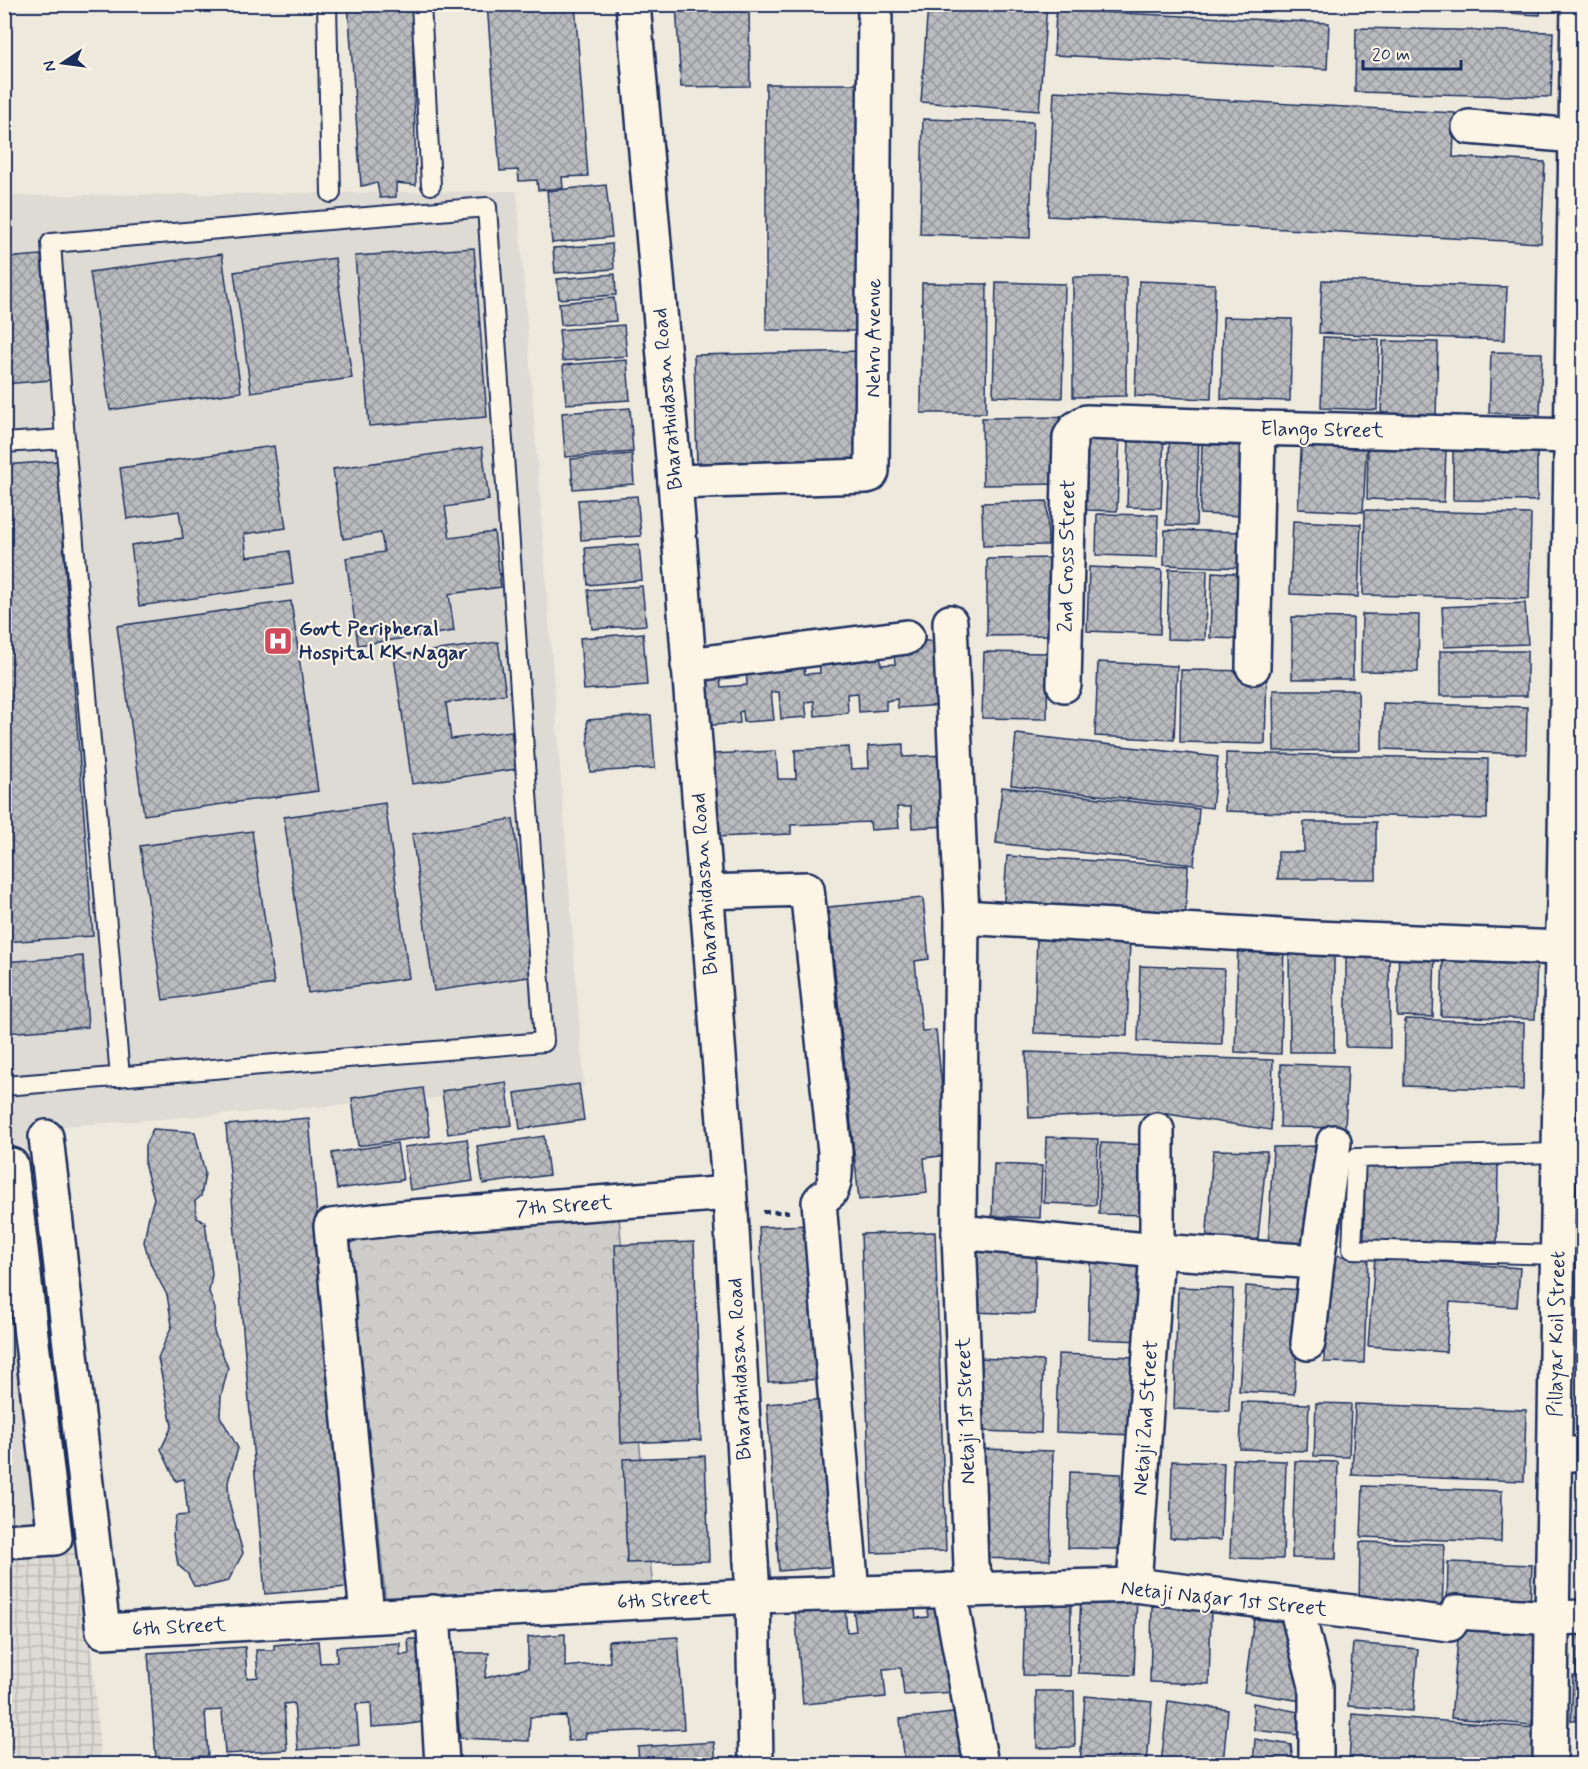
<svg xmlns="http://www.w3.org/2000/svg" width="1588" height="1769" font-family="Mynerve,sans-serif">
  <defs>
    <pattern id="industrial-grid" width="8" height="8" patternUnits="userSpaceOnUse" patternTransform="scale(1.5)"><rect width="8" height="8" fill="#dedbd4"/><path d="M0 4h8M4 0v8" fill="none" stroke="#bebcb8"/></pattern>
    <pattern id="park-crowns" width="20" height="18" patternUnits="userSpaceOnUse" patternTransform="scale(1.5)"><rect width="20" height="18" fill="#cfcdca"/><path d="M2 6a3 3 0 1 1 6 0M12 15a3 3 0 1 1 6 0" fill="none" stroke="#b1b0b0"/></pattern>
    <pattern id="building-cross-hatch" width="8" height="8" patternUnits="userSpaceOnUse" patternTransform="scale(1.5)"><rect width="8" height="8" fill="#babbbe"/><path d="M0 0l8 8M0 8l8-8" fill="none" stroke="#96989e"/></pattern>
  </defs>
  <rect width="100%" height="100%" fill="#eee9dd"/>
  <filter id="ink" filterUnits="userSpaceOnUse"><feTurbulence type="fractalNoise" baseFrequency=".0167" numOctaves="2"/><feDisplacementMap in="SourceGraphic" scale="12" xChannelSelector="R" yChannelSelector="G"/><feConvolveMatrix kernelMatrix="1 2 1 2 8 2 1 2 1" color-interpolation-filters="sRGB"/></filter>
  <g filter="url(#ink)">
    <!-- built -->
    <path fill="#dedbd4" d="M517,191L584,1087L52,1127L83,1550L5,1557V196Z"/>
    <!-- industrial -->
    <path fill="url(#industrial-grid)" d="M83,1550L101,1764H5V1557Z"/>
    <!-- park -->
    <path fill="url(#park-crowns)" stroke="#757e94" stroke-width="1.5" d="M617,1196L653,1591L386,1606L348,1220Z"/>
    <!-- building -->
    <g fill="url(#building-cross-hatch)" stroke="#1b2f5e" stroke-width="1.5">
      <path d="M348,4H412L416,185L396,183V197L380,198L377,183L361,186Z"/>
      <path d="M487,4H575L588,176L562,177L563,188L538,190L537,180L519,181L518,170L500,171Z"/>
      <path d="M676,4H749L750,86L681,87Z"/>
      <path d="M928,4H1047L1039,111L921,102Z"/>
      <path d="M1345,4H1541L1540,15Z"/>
      <path d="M1056,10L1329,23L1327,69L1054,55Z"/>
      <path d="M1356,28L1553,32L1551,97L1355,92Z"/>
      <path d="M766,84H860V331L766,330Z"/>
      <path d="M1054,91L1455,113L1453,157L1545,162L1541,243L1048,216Z"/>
      <path d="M923,119L1033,122L1030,238L920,234Z"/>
      <path d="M606,185L612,237L552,243L547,191Z"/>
      <path d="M612,244L614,269L555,273L553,248Z"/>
      <path d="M474,248L487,417L369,426L355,256Z"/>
      <path d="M222,254L241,392L110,410L90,272Z"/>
      <path d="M41,255L51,380L4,384V258Z"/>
      <path d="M335,258L352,378L251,392L234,272Z"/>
      <path d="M615,274L616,295L559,299L557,279Z"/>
      <path d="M1073,277H1126V396L1073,397Z"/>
      <path d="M1322,280L1507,287L1505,340L1319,333Z"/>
      <path d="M1139,281L1215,284L1211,399L1135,396Z"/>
      <path d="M996,282L1065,284L1062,398L993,396Z"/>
      <path d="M922,283L987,284L986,413H921Z"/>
      <path d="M614,298L616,321L561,325L559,303Z"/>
      <path d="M1223,317L1292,319L1290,401L1221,399Z"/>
      <path d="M624,325L627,356L562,361L559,330Z"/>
      <path d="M1323,337L1379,339L1377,410L1321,408Z"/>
      <path d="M1383,341L1438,342L1436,417L1381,416Z"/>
      <path d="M863,351L865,461L697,465L694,355Z"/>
      <path d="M1491,352L1542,353L1540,415L1489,413Z"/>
      <path d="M627,360L630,400L566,404L563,365Z"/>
      <path d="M630,408L633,452L565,457L562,413Z"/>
      <path d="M1062,417L1063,484L983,485L982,418Z"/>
      <path d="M1088,430L1120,431L1117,511L1086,510Z"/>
      <path d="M1170,432L1199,433L1196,526L1166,525Z"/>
      <path d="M1302,434L1367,437L1363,512L1298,509Z"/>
      <path d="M1129,435H1164L1161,508L1127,507Z"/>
      <path d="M1202,444L1244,446L1241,516L1200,514Z"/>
      <path d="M274,446L286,528L244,534L247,557L289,551L293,584L139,606L131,545L183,538L179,511L127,519L120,468Z"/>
      <path d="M482,447L489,500L445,507L450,538L494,532L501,587L449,594L454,631L358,645L346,558L384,552L381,533L343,539L333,469Z"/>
      <path d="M1368,447L1446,450L1444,502L1367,499Z"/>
      <path d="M1453,449L1537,450V501L1453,500Z"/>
      <path d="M632,454L634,484L573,489L571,459Z"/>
      <path d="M57,461L93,936L4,942V465Z"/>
      <path d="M637,496L641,536L581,540L578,500Z"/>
      <path d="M1047,501L1048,545L983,546L982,503Z"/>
      <path d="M1365,510L1531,514L1529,599L1363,595Z"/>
      <path d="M1097,514L1158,515L1157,557L1096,555Z"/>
      <path d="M1293,521L1361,524L1358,597L1290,594Z"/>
      <path d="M1165,530L1245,532L1244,568L1164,565Z"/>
      <path d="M639,544L642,580L588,585L585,548Z"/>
      <path d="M1054,558L1055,635L987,636V559Z"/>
      <path d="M1089,567L1162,570L1160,634L1087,631Z"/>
      <path d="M1169,569L1207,570L1205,640L1167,639Z"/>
      <path d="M1212,572L1247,574L1245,639L1210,638Z"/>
      <path d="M642,586L646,625L592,629L588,590Z"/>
      <path d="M291,601L318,791L144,815L117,626Z"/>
      <path d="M1525,603L1528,644L1444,647L1442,607Z"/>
      <path d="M1362,614L1419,615L1418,672L1361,671Z"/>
      <path d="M1292,617L1353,618V679H1292Z"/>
      <path d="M643,633L647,685L584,690L580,638Z"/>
      <path d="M938,640L945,705L898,708L897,699L886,701V710L859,712L858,693L847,694L848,713L815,716L814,701L805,702L807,717L781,719L779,692H771L774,720L744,722L743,711L739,712L740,723L701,726L699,678L720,676L721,687L747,685L746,668L803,660L805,674L820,673L819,657L880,648L881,665L895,664L893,644Z"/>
      <path d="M498,642L506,694L446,703L451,739L511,731L516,769L412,784L394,656Z"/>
      <rect x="1440" y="651" width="87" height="45"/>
      <path d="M984,652L1048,653L1047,719L982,718Z"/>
      <path d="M1098,662L1177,666L1174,740L1095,736Z"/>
      <path d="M1181,670L1267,671L1265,744L1180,742Z"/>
      <path d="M1273,690H1358L1359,750L1274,751Z"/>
      <path d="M1383,703L1527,707L1526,754L1382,749Z"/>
      <path d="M651,715L655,768L590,772L587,720Z"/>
      <path d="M1016,734L1218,757L1212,808L1011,785Z"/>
      <path d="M903,744V757L945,755L948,826L912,828L911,807H897L899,828L871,830L870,822L791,825V834L715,837L711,754L776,751L778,779H796L795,750L849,747L851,769L869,768L868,746Z"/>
      <path d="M1226,753L1488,759L1487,819L1225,811Z"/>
      <path d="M1002,787L1199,809L1194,865L996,843Z"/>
      <path d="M385,803L409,978L308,993L284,817Z"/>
      <path d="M513,819L535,976L434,991L412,834Z"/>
      <path d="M1304,822H1376V879H1278V852H1304Z"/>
      <path d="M252,831L274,984L163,1000L140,846Z"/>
      <path d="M1007,856L1188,866L1185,923L1003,912Z"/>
      <path d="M923,898L929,959L915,961L922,1031L936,1030L949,1155L924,1158L927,1193L859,1200L828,907Z"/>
      <path d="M1037,934L1130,937L1127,1036L1034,1033Z"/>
      <path d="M1238,943L1284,945L1281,1054L1235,1052Z"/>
      <path d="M1289,945H1334V1052H1290Z"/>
      <path d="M1399,948L1435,949L1433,1017L1397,1016Z"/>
      <path d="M1346,950H1389L1390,1048L1346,1047Z"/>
      <path d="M1443,952L1537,955L1535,1019L1441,1016Z"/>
      <path d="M83,956L88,1027L4,1033V962Z"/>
      <path d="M1140,966L1224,969L1222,1044L1138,1041Z"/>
      <path d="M1405,1019L1524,1023L1523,1090L1404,1086Z"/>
      <path d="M1026,1052L1273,1060L1271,1130L1160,1113L1029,1118Z"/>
      <path d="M1281,1064L1348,1066L1345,1128L1280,1127Z"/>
      <path d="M1574,1070L1584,1071V1151L1571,1150Z"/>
      <path d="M506,1082L512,1125L448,1134L442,1091Z"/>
      <path d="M579,1084L584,1120L520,1129L515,1093Z"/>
      <path d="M423,1088L430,1136L358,1146L352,1098Z"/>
      <path d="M309,1118L347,1587L265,1594L226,1125Z"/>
      <path d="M153,1129L195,1132L205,1173L201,1196L195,1201L197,1218L205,1222L212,1274L209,1292L215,1309L214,1332L228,1368L221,1396L220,1416L238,1448L228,1482L229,1502L243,1553L228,1581L208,1586H194L187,1573L178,1565L173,1535L176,1516L188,1515L184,1479L176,1481L161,1449L172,1426L158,1358L172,1325L167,1295L151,1265L144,1242L148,1220L154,1198L145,1167V1145Z"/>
      <path d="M544,1136L549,1175L483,1184L477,1146Z"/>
      <path d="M1046,1137L1098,1139L1096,1205L1044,1203Z"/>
      <path d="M467,1139L473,1181L410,1190L404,1147Z"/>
      <path d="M397,1143L403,1180L337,1189L332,1153Z"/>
      <path d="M1101,1143L1154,1145L1151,1215L1099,1214Z"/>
      <path d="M1320,1146L1306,1249L1268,1247L1273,1147Z"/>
      <path d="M1213,1150L1267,1151L1257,1248L1206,1243Z"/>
      <path d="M1365,1163L1498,1164L1497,1242L1364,1241Z"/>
      <path d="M994,1164L1042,1166L1040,1218L992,1216Z"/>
      <path d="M811,1225L822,1379L768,1382L759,1227Z"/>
      <path d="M935,1232L946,1551L872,1553L861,1234Z"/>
      <path d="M694,1242L701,1440L621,1443L615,1245Z"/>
      <path d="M970,1252L1036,1254L1035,1314L969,1312Z"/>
      <path d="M1327,1255L1368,1257L1364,1363L1324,1362Z"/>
      <path d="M1375,1257L1520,1268L1517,1307L1450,1302L1446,1352L1368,1346Z"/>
      <path d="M1090,1262L1148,1264L1145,1341L1088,1339Z"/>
      <path d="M1584,1269V1381H1580Z"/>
      <path d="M1246,1286L1301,1290L1294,1394L1239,1391Z"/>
      <path d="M1178,1287L1233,1289L1229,1411L1174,1409Z"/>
      <path d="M1058,1354L1136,1357L1133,1435L1056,1432Z"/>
      <path d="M979,1358L1043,1361L1041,1433L977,1431Z"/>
      <path d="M826,1399L839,1566L779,1571L767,1404Z"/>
      <path d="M1242,1402L1309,1404L1307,1451L1240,1449Z"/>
      <path d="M1316,1403L1351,1404L1349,1457L1314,1456Z"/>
      <path d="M1355,1404L1526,1410L1524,1481L1352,1475Z"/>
      <path d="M981,1449L1053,1451L1050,1560L978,1558Z"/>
      <path d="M705,1456L709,1561L627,1563L623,1459Z"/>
      <path d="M1233,1459L1286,1461L1283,1559L1230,1558Z"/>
      <path d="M1172,1461L1224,1463L1221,1540L1170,1538Z"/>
      <path d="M1295,1461L1338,1462L1336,1559L1292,1558Z"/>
      <path d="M1070,1472L1121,1474L1119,1549L1068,1548Z"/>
      <path d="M1363,1486L1502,1491L1501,1542L1361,1537Z"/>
      <path d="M1360,1542L1444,1544L1442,1615L1359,1613Z"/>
      <path d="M1448,1562L1532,1565L1530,1607L1447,1604Z"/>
      <path d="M1081,1592L1137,1595L1134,1675L1078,1673Z"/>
      <path d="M1025,1599H1071L1070,1676L1023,1675Z"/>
      <path d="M926,1600L943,1601L956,1692L904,1695L901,1668L883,1669L886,1697L803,1704L795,1612L845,1607L847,1632L856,1631L853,1607L914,1601L916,1618L928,1617Z"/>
      <path d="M1152,1606L1211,1608L1209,1684L1150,1682Z"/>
      <path d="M1460,1617L1541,1624L1532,1725L1451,1718Z"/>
      <path d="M1254,1619L1287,1622L1302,1701L1244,1692Z"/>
      <rect x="1576" y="1632" width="8" height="42"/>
      <path d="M565,1634V1667L610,1662L608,1641L678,1637L684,1729L586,1733L585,1739L568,1741L566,1716L530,1717L529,1741L460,1738L452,1653H489L485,1678L528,1668V1637Z"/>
      <path d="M408,1639H425L428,1721L403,1725L372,1727L371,1703L356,1704L359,1745L298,1750L294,1703L284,1704L287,1750L225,1754L222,1710L205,1711L208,1756L156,1759L148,1653L245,1647L247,1678L258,1677L256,1650H274V1645L318,1641L320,1663L337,1662L336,1647L400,1643V1655L409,1654Z"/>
      <path d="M1353,1643L1418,1649L1413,1711L1348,1706Z"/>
      <path d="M1573,1676L1584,1677V1721H1571Z"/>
      <path d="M1036,1691H1074L1075,1747L1037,1748Z"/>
      <path d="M1085,1696L1152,1702L1147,1764H1080Z"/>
      <path d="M1168,1701L1228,1710L1223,1764H1161Z"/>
      <path d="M1253,1703L1299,1712V1735L1254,1730Z"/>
      <path d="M961,1712L966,1764H905L900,1719Z"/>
      <path d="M1352,1714L1537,1728L1535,1764H1387L1349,1762Z"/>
      <path d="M1255,1739L1291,1745L1293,1764H1253Z"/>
      <path d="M714,1742L716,1764H639L638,1747Z"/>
    </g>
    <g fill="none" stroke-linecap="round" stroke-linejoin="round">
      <!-- lane casing -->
      <g stroke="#1b2f5e" stroke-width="22">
        <g id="lane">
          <path d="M327,4L331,193"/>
          <path d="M421,4L431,185"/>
          <path d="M4,443L65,439"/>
          <path d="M4,1086L544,1042L487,207L51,243L65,439L120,1077"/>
          <path d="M1558,1255L1352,1249L1356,1158L1560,1153"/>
        </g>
      </g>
      <!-- street casing -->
      <g stroke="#1b2f5e" stroke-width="38">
        <g id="street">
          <path d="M633,4L675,482L731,1213L753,1596L756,1764"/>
          <path d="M1469,127L1576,136"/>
          <path d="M675,482L866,476L870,475L872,472L875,4"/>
          <path d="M950,622L962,917L959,1232L971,1567L981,1589"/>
          <path d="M688,665L907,637"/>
          <path d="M1253,667L1258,428"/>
          <path d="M1064,685L1070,437L1075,429L1086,422L1258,428L1572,436"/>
          <path d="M706,892L807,889L835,1152C835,1163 837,1182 830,1192C826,1196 822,1197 819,1202L852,1592"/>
          <path d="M962,917L1315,938L1562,948"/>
          <path d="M1561,1057L1584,1058"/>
          <path d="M46,1137L103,1631L753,1596L1134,1585L1450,1624L1457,1612L1552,1618L1584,1617"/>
          <path d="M4,1166L11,1165L55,1538L4,1541"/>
          <path d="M959,1232L1157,1251L1317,1262"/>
          <path d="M1308,1343L1317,1262L1334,1142"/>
          <path d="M1555,1454H1584"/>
          <path d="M1134,1585L1157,1251V1130"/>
          <path d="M949,1590L981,1764"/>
          <path d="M1296,1606L1316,1686V1764"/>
          <path d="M433,1612L442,1764"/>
          <path d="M367,1616L331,1226L399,1218L729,1193"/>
        </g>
      </g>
      <!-- secondary casing -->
      <g stroke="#1b2f5e" stroke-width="38">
        <path id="secondary" d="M1550,1764L1562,948L1564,904L1578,4"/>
      </g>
      <!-- path -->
      <path stroke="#1b2f5e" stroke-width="4" stroke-dasharray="6 4.5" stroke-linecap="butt" d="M763,1212H789"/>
      <!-- lane -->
      <use href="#lane" stroke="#fcf5e5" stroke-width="18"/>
      <!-- street -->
      <use href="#street" stroke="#fcf5e5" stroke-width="33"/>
      <!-- secondary -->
      <use href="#secondary" stroke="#fcf5e5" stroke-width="33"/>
    </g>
  </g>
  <!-- icons -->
  <defs>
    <g id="hospital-square" transform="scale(1.5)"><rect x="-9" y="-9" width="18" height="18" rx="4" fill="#d1495b" stroke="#fcf5e5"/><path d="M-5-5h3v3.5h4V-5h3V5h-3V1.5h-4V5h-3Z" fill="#fff"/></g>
  </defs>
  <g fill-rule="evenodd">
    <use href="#hospital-square" x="278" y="641"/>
  </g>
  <g text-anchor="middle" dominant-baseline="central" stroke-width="4.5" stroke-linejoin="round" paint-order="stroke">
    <!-- street labels -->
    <g font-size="21" fill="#1b2f5e" stroke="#fcf5e5">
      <text transform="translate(874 338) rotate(-90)">Nehru Avenue</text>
      <text transform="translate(668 399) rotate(-95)">Bharathidasan Road</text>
      <text transform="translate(1322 430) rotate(1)">Elango Street</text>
      <text transform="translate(1067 556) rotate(-89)">2nd Cross Street</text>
      <text transform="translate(705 884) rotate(-94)">Bharathidasan Road</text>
      <text transform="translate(564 1206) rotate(-4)">7th Street</text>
      <text transform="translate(1557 1334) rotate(-89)">Pillayar Koil Street</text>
      <text transform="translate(740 1369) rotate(-93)">Bharathidasan Road</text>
      <text transform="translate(966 1411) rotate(-92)">Netaji 1st Street</text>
      <text transform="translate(1146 1418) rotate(-86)">Netaji 2nd Street</text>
      <text transform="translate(1224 1599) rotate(6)">Netaji Nagar 1st Street</text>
      <text transform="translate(664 1600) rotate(-3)">6th Street</text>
      <text transform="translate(179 1627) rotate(-3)">6th Street</text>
    </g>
    <!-- poi labels -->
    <g font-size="21" font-weight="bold" fill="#1b2f5e" stroke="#fcf5e5" text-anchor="start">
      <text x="299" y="629">Govt Peripheral<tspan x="299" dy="24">Hospital KK Nagar</tspan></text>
    </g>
  </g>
  <!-- margin -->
  <rect width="1588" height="1769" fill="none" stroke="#fcf5e5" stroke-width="24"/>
  <rect x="12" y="12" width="1564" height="1745" fill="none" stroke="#1b2f5e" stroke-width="2" filter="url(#ink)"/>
  <!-- north arrow -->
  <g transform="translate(63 63) rotate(257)" stroke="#fcf5e5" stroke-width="4.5" paint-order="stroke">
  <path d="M0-4.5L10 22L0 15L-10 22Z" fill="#1b2f5e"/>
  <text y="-9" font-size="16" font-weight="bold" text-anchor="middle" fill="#1b2f5e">N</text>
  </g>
  <!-- scale -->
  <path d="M1363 60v9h98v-9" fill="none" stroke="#1b2f5e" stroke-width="3"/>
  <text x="1372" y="60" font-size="18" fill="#1b2f5e" stroke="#fcf5e5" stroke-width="4.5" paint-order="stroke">20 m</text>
</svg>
